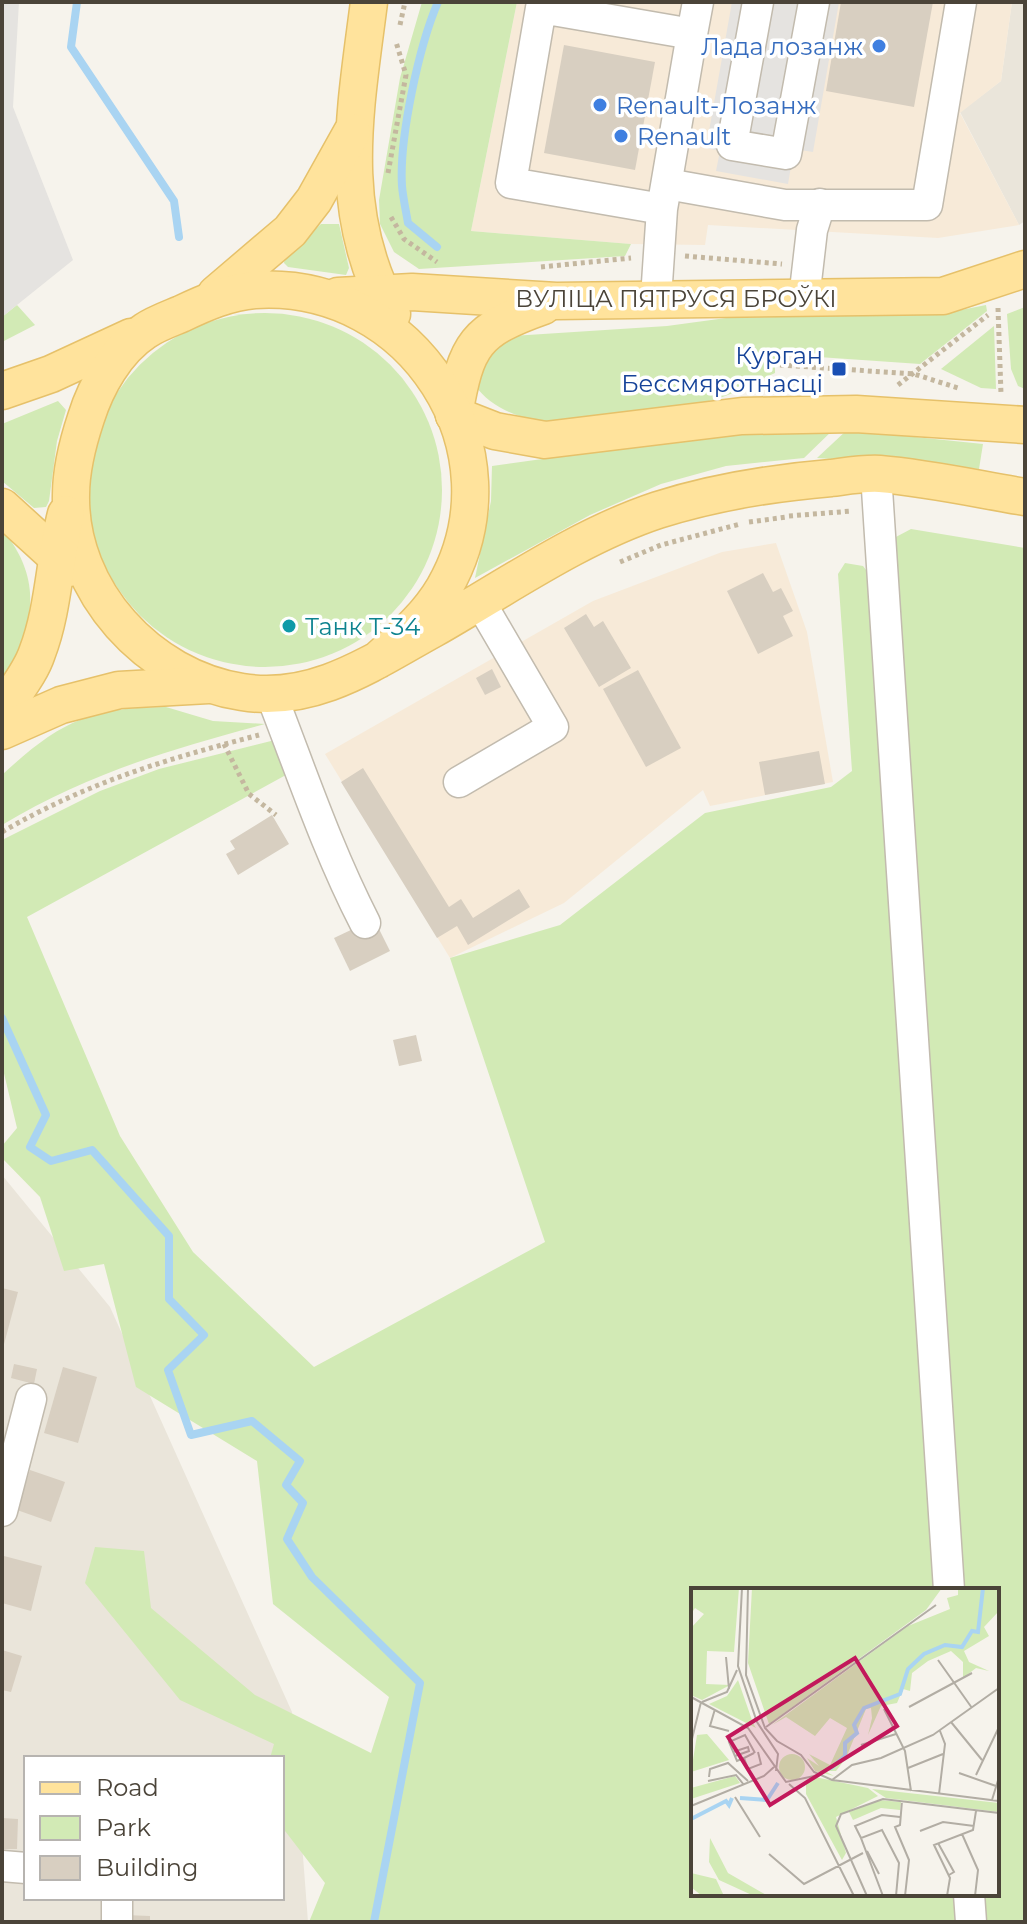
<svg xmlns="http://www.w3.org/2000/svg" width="1027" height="1924" font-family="Montserrat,sans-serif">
  <rect width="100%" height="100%" fill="#f6f3ec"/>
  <!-- residential -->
  <g fill="#eae5da" fill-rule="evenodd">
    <path d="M1012,2H1025V221L1019,225L960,112L1001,81Z"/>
    <path d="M2,1175L110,1307L292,1712L308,1922H2ZM26,1758H282V1898H26Z"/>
  </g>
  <!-- commercial -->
  <g fill="#f7ead8">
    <path d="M517,2H1012L1001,81L960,113L1019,225L938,238L708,225L705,245L631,244L471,231Z"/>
    <path d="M776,543L807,632L833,782L710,806L703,790L564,903L450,958L325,754L593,601L722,552Z"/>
  </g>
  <!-- green -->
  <g fill="#d2eab5">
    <path d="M422,2H517L471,231L631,244L625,256L419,269L394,252L380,224L379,200L400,78Z"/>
    <path d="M321,224H339L349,268L346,275L288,267L284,263L285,256Z"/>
    <path d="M17,305L35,325L2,342V317Z"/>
    <path d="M986,305L987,311L920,364L775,354V373C755,382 734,394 713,400C679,409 569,427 537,421C514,416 488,405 475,385L484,357L512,336L667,326L726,318L941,314Z"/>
    <path d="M1025,307V389L1018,386L1011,369L1007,314Z"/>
    <circle cx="265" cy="490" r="177"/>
    <path d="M994,326L996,389L981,388L941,369Z"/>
    <path d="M58,401L66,410L57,441L49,501L46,507L34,508L2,481V424Z"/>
    <path d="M835,428L804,458L726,466L661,484L590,515L475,578L491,501L492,466L751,430Z"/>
    <path d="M847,430L983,444L979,469L817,458Z"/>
    <path d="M2,529C44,580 35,627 2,679Z"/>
    <path d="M911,529L1025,548V1922H985L984,1894H997V1590H963L894,538Z"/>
    <path d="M845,563L863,566L873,579L935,1590H693V1894H955L956,1922H309L325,1883L282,1827V1758H270L274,1744L180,1700L85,1583L95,1547L144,1551L151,1608L255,1695L371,1753L389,1697L273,1604L257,1461L136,1387L104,1264L64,1271L40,1197L2,1158V1146L17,1128L2,1065V840L100,791L159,769L279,739L295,770L27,917L120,1136L193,1252L314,1367L545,1242L450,958L560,925L705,813L831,787L852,771L838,574Z"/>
    <path d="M166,707L213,721L265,724C171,749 87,774 2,825V775C58,723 89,707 166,707Z"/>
  </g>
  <!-- parking -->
  <g fill="#e5e3e0">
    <path d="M2,2H19L13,107L73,260L2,317Z"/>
    <path d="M732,2H839L813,152L794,149L788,184L716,171L720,151L706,148Z"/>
  </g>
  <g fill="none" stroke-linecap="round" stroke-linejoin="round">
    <!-- stream -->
    <g stroke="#a9d4f2" stroke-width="8">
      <path d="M77,2L71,47L174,201L179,237"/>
      <path d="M437,247L408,223C406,211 403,198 402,186C399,138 419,46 438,2"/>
      <path d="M2,1018L46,1115L30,1147L51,1161L92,1150L169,1236V1299L204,1335L168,1370L191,1435L252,1421L300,1461L286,1485L303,1503L287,1539L312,1577L420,1683L374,1922"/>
    </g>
  </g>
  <!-- building -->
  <g fill="#d8cfc1">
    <path d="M841,2H933L914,107L826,91Z"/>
    <path d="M564,45L655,62L635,170L544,153Z"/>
    <path d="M763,573L773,592L781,588L793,611L783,616L793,636L758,654L727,591Z"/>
    <path d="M586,614L594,627L603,621L631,668L599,687L564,628Z"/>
    <path d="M492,669L501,687L485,695L476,678Z"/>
    <path d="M638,670L681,748L646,767L603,689Z"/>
    <path d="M819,751L825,784L765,795L759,762Z"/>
    <path d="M363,768L449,907L461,899L473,918L519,889L530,907L468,945L457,926L437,938L341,782Z"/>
    <path d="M272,815L289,844L238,875L226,854L235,849L230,841Z"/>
    <path d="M374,919L390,951L350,971L334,938Z"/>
    <path d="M416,1035L422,1061L399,1066L393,1040Z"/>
    <path d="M2,1288L18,1292L3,1348H2Z"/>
    <path d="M14,1364L37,1369L34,1384L11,1378Z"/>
    <path d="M63,1367L97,1377L78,1443L44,1433Z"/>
    <path d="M30,1470L65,1482L51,1522L17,1510Z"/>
    <path d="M4,1556L42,1566L31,1611L2,1603Z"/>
    <path d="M2,1650L22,1656L11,1692L2,1690Z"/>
    <path d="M2,1818L18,1819L17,1849H2Z"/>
    <path d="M125,1915L150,1916V1922H125Z"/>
  </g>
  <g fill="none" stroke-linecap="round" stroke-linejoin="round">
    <!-- minor casing -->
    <g stroke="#c2bbae" stroke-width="33">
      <g id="minor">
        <path d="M758,2L732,145L786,154L814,2"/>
        <path d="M692,34L698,2"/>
        <path d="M667,184L785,205H927L961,2"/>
        <path d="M656,298L662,209L511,183L541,8L692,34L662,209"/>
        <path d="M804,299L812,230L820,204"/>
        <path d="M876,474L949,1590"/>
        <path d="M271,694C301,771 327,849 365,923"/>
        <path d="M459,782L553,727L480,602"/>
        <path d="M2,1511L31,1399"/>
        <path d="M2,1866L26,1868"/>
        <path d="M969,1894L971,1922"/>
        <path d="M117,1922V1898"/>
      </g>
    </g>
    <!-- major casing -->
    <g stroke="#e6c16a" stroke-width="39">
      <g id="major">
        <path d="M369,2C355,112 335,212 392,314"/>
        <path d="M216,294L290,231L314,200L352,132"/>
        <path d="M338,296L412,292L556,301L943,296L1025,269"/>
        <path d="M2,391L51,374L131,337"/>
        <path d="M454,415L495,431L545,440L742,416L856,414L1025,425"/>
        <path d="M454,415C466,344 475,330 543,306"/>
        <path d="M2,507L69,568"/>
        <path d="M378,660C402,638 427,617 444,588C523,451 413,280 255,290C229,292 204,303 181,314C169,319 155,324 145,331C116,350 96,386 86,418C78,442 71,469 71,495C69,591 149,678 242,692C314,704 373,662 433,629C505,588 579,536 658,510C715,492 771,483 831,478C847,476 864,473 880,474C928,478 977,489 1025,497"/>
        <path d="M2,712C13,693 30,674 37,653C54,609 54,560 66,514"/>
        <path d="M2,731L61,705L119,690L208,685"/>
      </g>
    </g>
    <!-- path -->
    <g stroke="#c4b79f" stroke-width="5" stroke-dasharray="4 4" stroke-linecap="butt">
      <path d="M400,25L405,2"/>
      <path d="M388,173L406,75L396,42"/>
      <path d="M391,217L404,239L437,262"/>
      <path d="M685,256L782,264"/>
      <path d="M541,267L631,258"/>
      <path d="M998,308L1001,394"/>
      <path d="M780,365L914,374L958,388"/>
      <path d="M898,385L988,315"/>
      <path d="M789,516L852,511"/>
      <path d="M749,522L787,517"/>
      <path d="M620,562L661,545L740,524"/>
      <path d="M224,744L249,794L276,815"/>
      <path d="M2,832C88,782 164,760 259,735"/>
    </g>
    <!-- minor -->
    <use href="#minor" stroke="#fff" stroke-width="30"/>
    <!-- major -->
    <use href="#major" stroke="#ffe39c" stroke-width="36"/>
  </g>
  <!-- markers -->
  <g fill="#3f7fe0" stroke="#fff" stroke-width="3">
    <circle cx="879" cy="46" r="8"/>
    <circle cx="600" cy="105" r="8"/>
    <circle cx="621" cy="136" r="8"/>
  </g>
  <rect fill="#1a4fb4" stroke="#fff" stroke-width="3" x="831" y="361" width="16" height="16" rx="4"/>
  <circle fill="#0f9aa8" stroke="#fff" stroke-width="3" cx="289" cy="626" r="8"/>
  <g text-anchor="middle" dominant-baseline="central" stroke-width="7" stroke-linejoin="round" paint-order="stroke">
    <!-- shop labels -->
    <g font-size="24" fill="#366cbe" stroke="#fff" text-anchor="start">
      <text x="863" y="46" text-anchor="end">Лада лозанж</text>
      <text x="616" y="105">Renault-Лозанж</text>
      <text x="637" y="136">Renault</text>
    </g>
    <!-- street labels -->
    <g font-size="24" fill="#4b4439" stroke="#fff">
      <text x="676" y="298">ВУЛІЦА ПЯТРУСЯ БРОЎКІ</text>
    </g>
    <!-- transit labels -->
    <g font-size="24" fill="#164399" stroke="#fff" text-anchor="end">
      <text x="823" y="355">Курган<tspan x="823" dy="28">Бессмяротнасці</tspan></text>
    </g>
    <!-- culture labels -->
    <g font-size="24" fill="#0d838f" stroke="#fff" text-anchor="start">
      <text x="305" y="626">Танк Т-34</text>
    </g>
  </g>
  <!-- overview -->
  <g transform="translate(691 1588)">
    <rect width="308" height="308" fill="#f6f3ec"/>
    <path d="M0,0H48L43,64L16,63L15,96L39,97L11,112L0,107V40L13,26L4,20L0,26ZM61,0L164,1L251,0L235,22L78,136L57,75ZM267,0H306L308,23L293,39L298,48L273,63L278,74L298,83L285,80L272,90V74L260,63L237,73L221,85L219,103L212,101L206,115L190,118L177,147L181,130L180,120L175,121L155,170L145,183H134L143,188L124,183L116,170L128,178L118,166L139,177L156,140L139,130L124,148L95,129L81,137L217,38L259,21L256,10L267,7ZM47,92L62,135L65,140L18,116L36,108ZM16,146L38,172L0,184L6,147ZM88 179a13 13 0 1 1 26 0a13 13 0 1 1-26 0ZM44,188L49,195L0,211V200ZM124,189L177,200L187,208L145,229L155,265L151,272L115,206V193ZM181,201L308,215V224L195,210ZM188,212L210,214L209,222L190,220L162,232L158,224ZM19,250L37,285L77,308H63L28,292L18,274ZM0,285L25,291L33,308H11L0,299Z" fill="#d2eab5"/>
    <path fill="none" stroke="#a9d4f2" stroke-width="4" d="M139,181L154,168V155L166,145L163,137L173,120L209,106L217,81L233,66L254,57L271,59L281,43L287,44L292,0M49,210L76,212L87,195M0,231L35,213L38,217L41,210"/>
    <path fill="none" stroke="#b2ada4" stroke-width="2" d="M51,0L47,78L66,134L87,166L85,183M57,0L55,87L74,140L86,153L110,167L123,184L141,192L308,213M35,69L38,101M247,72L281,120M0,109L57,140L95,194L128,187M11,114L36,104L46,82M218,119L281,85M24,121L19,138L38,143M193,121L214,163L220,203M260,134L291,172M75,139L245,17M0,155L10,114M170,157L205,146M42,164L57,159L58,163L44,168M63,165L53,170L57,181L70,176L67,164M53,170L46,173L38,154L54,147L64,165M217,180L252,166M268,185L305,198M285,187L308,139M18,189L19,181L37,175L57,193M141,192L161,177L190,170L242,147L308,100M17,193L45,187L53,197M98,196L114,210L163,308M248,206L254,156L249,143M44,209L69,249M301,212L308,189M211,213L209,237L204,239L218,272L214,308M0,218L73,188L83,179M229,243L252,234L283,238M271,246L287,282L284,308M170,250L164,238L191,227L209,229M247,255L263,284L258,287M176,263L188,286M78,266L113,296L172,265M176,308L145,238L150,226L192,211L308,225M192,308L170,250L191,242L208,275L205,308M256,308L259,290L243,257L282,242L285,223"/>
    <path fill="#c2185b" fill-opacity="0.15" stroke="#c2185b" stroke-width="4" d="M164,70L206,138L79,217L37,149Z"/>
    <rect width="308" height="308" fill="none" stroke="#4b4439" stroke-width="4"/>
  </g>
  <!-- border -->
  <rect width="1027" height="1924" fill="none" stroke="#4b4439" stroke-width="8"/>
  <!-- legend -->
  <rect x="24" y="1756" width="260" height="144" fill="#ffffff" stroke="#b7b4b0" stroke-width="2"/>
  <rect x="40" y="1782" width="40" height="12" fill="#ffe39c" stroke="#b7b4b0" stroke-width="2"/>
  <text x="96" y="1796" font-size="24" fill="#4b4439">Road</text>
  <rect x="40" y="1816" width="40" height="24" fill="#d2eab5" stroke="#b7b4b0" stroke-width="2"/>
  <text x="96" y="1836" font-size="24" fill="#4b4439">Park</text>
  <rect x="40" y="1856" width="40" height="24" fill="#d8cfc1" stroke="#b7b4b0" stroke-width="2"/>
  <text x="96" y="1876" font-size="24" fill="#4b4439">Building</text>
</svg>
